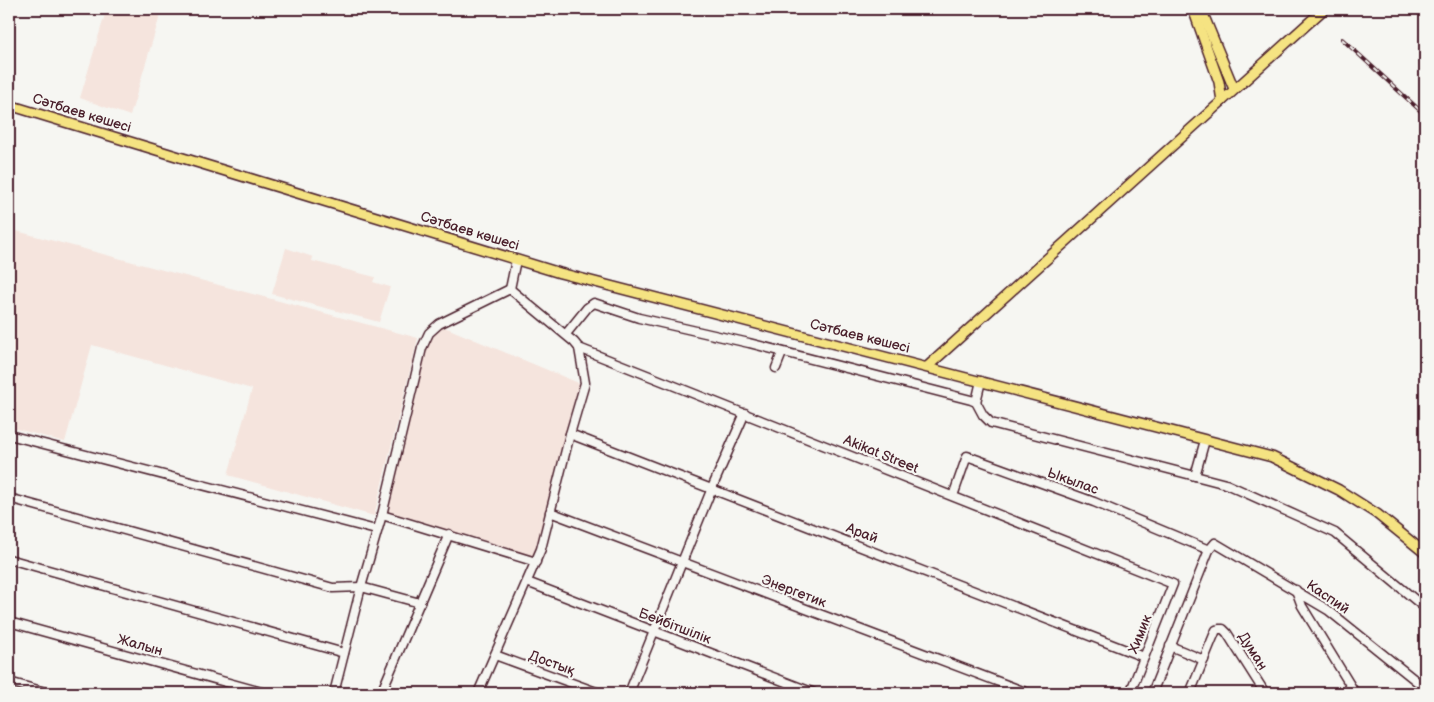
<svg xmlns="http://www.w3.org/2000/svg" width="1434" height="702" font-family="'Balsamiq Sans',sans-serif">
  <rect width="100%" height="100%" fill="#f6f6f2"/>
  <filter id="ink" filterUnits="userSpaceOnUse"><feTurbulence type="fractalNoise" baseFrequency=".02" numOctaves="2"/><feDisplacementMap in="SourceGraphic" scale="10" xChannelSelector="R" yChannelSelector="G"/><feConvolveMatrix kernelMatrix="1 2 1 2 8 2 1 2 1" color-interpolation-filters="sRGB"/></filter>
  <g filter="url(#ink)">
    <!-- built -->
    <g fill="#f5e4dd">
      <path d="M99,9H162L130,116L80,98L106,11Z"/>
      <path d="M9,229L418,338L374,516L228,475L252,389L92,345L65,442L9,427Z"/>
      <path d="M286,248L313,257L312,261L375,277L373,282L390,287L379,322L272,294Z"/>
      <path d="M442,326L581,384L534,560L387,515L425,349L432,335Z"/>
    </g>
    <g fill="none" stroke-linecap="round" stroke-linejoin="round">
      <!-- minor casing -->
      <g stroke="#4a1f2b" stroke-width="11">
        <g id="minor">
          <path d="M510,289L516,260"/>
          <path d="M566,334L587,308L594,303L639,318L749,343L971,400L976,402L983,415L991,423L1226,484L1335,533L1425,608"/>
          <path d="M579,348L1173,584L1130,693"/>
          <path d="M776,368L782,353"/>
          <path d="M976,402L981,381"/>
          <path d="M570,434L1144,657"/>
          <path d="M9,435L376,530"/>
          <path d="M1195,476L1205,440"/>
          <path d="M953,496L967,456L1094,502L1209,550"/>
          <path d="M9,498L333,588L361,587L420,603"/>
          <path d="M550,512L1028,693"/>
          <path d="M382,515L536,562"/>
          <path d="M9,559L344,653"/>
          <path d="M527,582L814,693"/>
          <path d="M1296,590L1302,606L1355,693"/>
          <path d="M9,622L265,693"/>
          <path d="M1170,646L1204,660"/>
          <path d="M495,655L599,693"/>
          <path d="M9,682L49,693"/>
          <path d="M334,693L361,587L382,515L422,348L429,333L439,324L510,289"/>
          <path d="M381,693L449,534"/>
          <path d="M478,693L541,549L570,434L585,383L579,348L574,342L510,289"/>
          <path d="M629,693L712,488L745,413"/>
          <path d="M1152,693L1209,550L1215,543L1328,610L1425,688"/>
          <path d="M1190,693L1216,630L1219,629H1223L1227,633L1265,693"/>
        </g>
      </g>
      <!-- major casing -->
      <g stroke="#4a1f2b" stroke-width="12">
        <g id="major">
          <path d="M1193,9L1219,82L1222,101"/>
          <path d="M1201,9L1234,89"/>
          <path d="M9,105L560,273L1272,457L1339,490L1377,514L1425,553"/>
          <path d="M927,367L1324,9"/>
        </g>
      </g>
      <!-- minor -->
      <use href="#minor" stroke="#f6f6f2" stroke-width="8"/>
      <!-- major -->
      <use href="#major" stroke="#f5e382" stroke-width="9"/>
      <!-- rail casing -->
      <g stroke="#4a1f2b" stroke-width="4">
        <path id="rail" d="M1342,39L1425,115"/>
      </g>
      <!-- rail -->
      <use href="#rail" stroke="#f6f6f2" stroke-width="2" stroke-dasharray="5.5" stroke-linecap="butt"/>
    </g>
  </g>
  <g text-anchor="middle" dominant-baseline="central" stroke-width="4.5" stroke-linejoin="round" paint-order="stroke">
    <!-- street labels -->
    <g font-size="14" fill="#4a1f2b" stroke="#f6f6f2">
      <text transform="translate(82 113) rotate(17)">Сәтбаев көшесі</text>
      <text transform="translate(470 231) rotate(17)">Сәтбаев көшесі</text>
      <text transform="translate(860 336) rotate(14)">Сәтбаев көшесі</text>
      <text transform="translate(881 454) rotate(22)">Akikat Street</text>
      <text transform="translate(1073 481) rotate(20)">Ыкылас</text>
      <text transform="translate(862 533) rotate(21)">Арай</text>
      <text transform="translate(794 591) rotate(21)">Энергетик</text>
      <text transform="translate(1328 597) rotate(34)">Каспий</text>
      <text transform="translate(675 626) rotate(21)">Бейбітшілік</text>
      <text transform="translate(1140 634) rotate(-68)">Химик</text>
      <text transform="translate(140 645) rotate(16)">Жалын</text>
      <text transform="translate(1253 651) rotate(58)">Думан</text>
      <text transform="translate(552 663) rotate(20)">Достық</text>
    </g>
  </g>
  <!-- margin -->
  <rect width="1434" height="702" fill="none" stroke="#f6f6f2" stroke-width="30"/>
  <rect x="15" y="15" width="1404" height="672" fill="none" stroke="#4a1f2b" stroke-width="2" filter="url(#ink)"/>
</svg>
